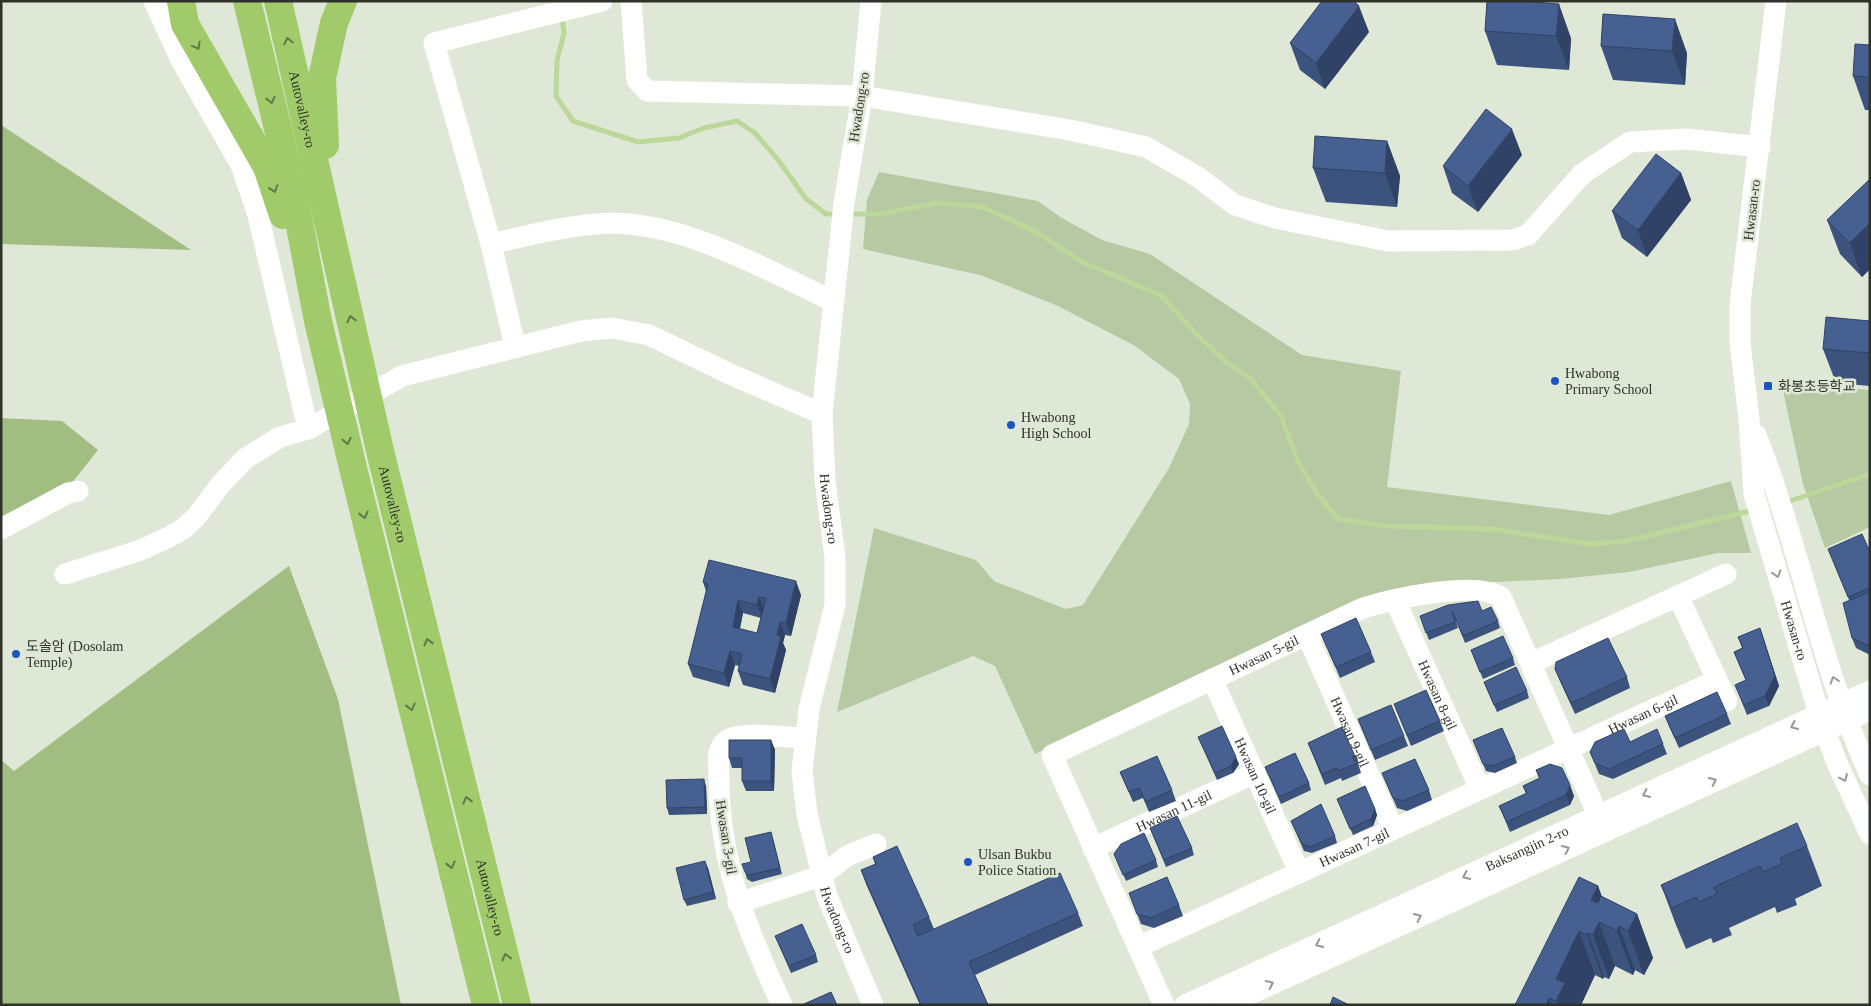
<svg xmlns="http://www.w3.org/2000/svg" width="1871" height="1006" font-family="'Times New Roman','Noto Sans KR',serif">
  <rect width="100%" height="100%" fill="#dfe8d6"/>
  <!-- green -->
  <g fill="#b7c9a3">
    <path d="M879,172L1038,201L1060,217L1102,240L1150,254L1302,355L1401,371L1387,487L1609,515L1731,481L1751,553H1718L1629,572L1560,579L1410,586L1364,597L1345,605L1035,754L995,666L973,656L837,712L874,528L976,560L994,581L1066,609L1083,605L1169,468L1189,424L1190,404L1179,379L1135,346L1058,306L980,275L863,249L867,200Z"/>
    <path d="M1781,381L1870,390V527L1825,548L1803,484Z"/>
  </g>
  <!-- forest -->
  <g fill="#a2bd82">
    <path d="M1,125L191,250L1,244Z"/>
    <path d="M1,418L62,421L98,450L71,484L1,524Z"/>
    <path d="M289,566L338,699L401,1005H1V760L14,771Z"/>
  </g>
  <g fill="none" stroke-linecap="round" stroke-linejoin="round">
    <!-- stream -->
    <g stroke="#bbd79a" stroke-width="5">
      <path d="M562,17L564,33L557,61L556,96L573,121L638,142L679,138L704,128L737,121L755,133L779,161L806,199L826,214H837"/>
      <path d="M848,214H880L937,203L982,207L1033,230L1080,261L1162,296L1196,334L1225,361L1250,378L1281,416L1298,462L1319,496L1339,519L1383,526L1492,529L1591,544L1626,541L1754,510"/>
      <path d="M1784,503L1870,474"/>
    </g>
    <!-- minor -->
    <g stroke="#fff" stroke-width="21">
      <path d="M154,1L182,62L241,165L258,215L308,429"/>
      <path d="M631,1L637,80L647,91L862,96L1070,130L1146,147L1198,177L1235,205L1275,218L1388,241L1512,240L1528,235L1582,174L1630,142L1687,139L1760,147"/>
      <path id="s1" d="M871,1L862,96L844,203L822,414L825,480L835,557V605L809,709L802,771L807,814L827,896L873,1005"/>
      <path id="s2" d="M1776,1L1740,304V343L1749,419L1754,494L1819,714L1837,763L1870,834"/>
      <path d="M491,244C525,236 560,227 596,224C676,217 762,268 833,301"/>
      <path d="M515,346L491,244L434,43L602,1"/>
      <path d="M1756,435C1800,546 1820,666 1870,775"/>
      <path d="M1,529L68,493L78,491"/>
      <path d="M65,574L141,550L171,536L183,529L196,517L221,484L246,458L280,437L308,429L402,376L581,331L612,328L649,335L730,374L822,414"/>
      <path d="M1678,596L1727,701"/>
      <path id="s3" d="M1395,600L1480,789"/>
      <path id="s4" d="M1307,635L1393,829"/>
      <path d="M1531,663L1726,574"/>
      <path id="s5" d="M1212,679L1299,872"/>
      <path id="s6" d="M1093,848L1255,773"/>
      <path d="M738,903L821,876L847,856L876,844"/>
      <path id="s7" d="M1138,947L1717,680"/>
      <path d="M782,1005C748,932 719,862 719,780C719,767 715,750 726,741C739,730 787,738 805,738"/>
      <path id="s8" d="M1164,1005L1052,755L1363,608C1393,599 1475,580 1501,597L1605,831"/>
      <path id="s9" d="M1185,1005L1870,691"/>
      <path d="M1226,1005L1870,710"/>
    </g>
    <!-- highway -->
    <g stroke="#a1cb6a" stroke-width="28">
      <path d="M181,1L185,24L267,167L283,215"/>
      <path d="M247,1L294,195L318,321L353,468L486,1005"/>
      <path id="s10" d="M278,1L381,455L517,1005"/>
      <path d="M325,145L322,78L334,23L343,1"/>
    </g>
  </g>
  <!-- wall -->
  <g fill="#3b537d" fill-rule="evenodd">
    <path d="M1487,1L1571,38L1569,70L1497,65L1485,31Z"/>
    <path d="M1603,14L1687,53L1685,85L1613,80L1601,46Z"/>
    <path d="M1369,32L1325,89L1300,70L1290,43Z"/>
    <path d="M1870,45V110H1865L1853,76Z"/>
    <path d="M1387,141L1400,176L1397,207L1326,202L1313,168Z"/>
    <path d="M1522,155L1478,212L1452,193L1443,166Z"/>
    <path d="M1681,173L1691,200L1647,257L1622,238L1612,211Z"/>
    <path d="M1870,179V269L1862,277L1840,254L1827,220Z"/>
    <path d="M1870,321V386L1836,383L1823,349Z"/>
    <path d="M1828,549L1870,552V655L1856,648L1852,638L1849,600Z"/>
    <path d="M703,582L801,595L791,636L785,635L783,643L786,650L775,693L743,685L738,671L739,666L735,665L729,687L693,677L688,664L706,591ZM743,613L761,618L757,633L740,629Z"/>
    <path d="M1482,611L1498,621L1500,628L1465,643L1455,618L1458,628L1429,640L1420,616Z"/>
    <path d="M1760,628L1779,686L1769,706L1747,715L1735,685L1746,680L1734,652L1742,648L1738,637Z"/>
    <path d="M1321,634L1371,652L1375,662L1340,678Z"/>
    <path d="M1471,650L1513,658L1515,665L1483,679Z"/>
    <path d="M1555,669L1627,677L1630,688L1575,714L1559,679Z"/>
    <path d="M1484,682L1527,691L1529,698L1497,712Z"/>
    <path d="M1394,704L1440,721L1444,731L1411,746Z"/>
    <path d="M1727,714L1731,724L1679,748L1669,726L1665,716Z"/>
    <path d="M1358,719L1404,736L1408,746L1375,760Z"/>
    <path d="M1198,737L1239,764L1233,773L1217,780Z"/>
    <path d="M771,740L775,750L774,791H746L742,781V768H732L729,758Z"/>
    <path d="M1473,740L1515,757L1517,763L1495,773L1486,771Z"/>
    <path d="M1308,743L1358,763L1361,773L1342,781L1341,778L1325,785Z"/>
    <path d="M1663,744L1667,754L1613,779L1599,774L1590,752Z"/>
    <path d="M1265,767L1309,783L1311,790L1281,804Z"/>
    <path d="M1536,770L1574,796L1570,805L1510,832L1499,806L1526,794L1523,786L1539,778Z"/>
    <path d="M1120,772L1172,790L1176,801L1149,812L1143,798L1133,802Z"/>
    <path d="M1382,773L1429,790L1432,800L1407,811L1397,808Z"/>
    <path d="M706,786L707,814L669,815L667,808Z"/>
    <path d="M1337,799L1375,809L1377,815L1373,826L1353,835Z"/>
    <path d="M1291,821L1335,836L1337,843L1312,853L1304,851Z"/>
    <path d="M1150,828L1192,848L1194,855L1166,867Z"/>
    <path d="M773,839L782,874L752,882L747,879L745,872L751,862Z"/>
    <path d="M1807,846L1822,886L1795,899L1797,905L1777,913L1775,907L1729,928L1732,935L1713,943L1711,938L1686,949L1676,925L1661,885Z"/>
    <path d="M1114,854L1156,860L1158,867L1126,881Z"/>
    <path d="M873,857L929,917L934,929L1078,913L1083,926L975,975L988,1005H920L866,884L861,870L875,864Z"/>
    <path d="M708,868L716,899L687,906L684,900Z"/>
    <path d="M1598,886L1602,897L1637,914L1653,958L1644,975L1635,970L1633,975L1615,966L1609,979L1604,977L1603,979L1595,975L1581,1005H1515Z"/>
    <path d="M1129,893L1179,905L1183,916L1154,928L1141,924Z"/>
    <path d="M775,936L816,955L818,962L791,973Z"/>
  </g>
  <!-- shaded-wall -->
  <g fill="#304366">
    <path d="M1559,4L1571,38L1569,70L1556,36Z"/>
    <path d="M1359,6L1369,32L1325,89L1316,63Z"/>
    <path d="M1675,19L1687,53L1685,85L1672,51Z"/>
    <path d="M1512,129L1522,155L1478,212L1468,186Z"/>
    <path d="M1387,141L1400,176L1397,207L1385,173Z"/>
    <path d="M1681,173L1691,200L1647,257L1638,230Z"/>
    <path d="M1870,223V269L1862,277L1850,243Z"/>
    <path d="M796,581L801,595L791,636L786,623Z"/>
    <path d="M759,597L764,610L762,618L757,605Z"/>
    <path d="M738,600L743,613L737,641L733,627Z"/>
    <path d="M780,622L785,635L783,643L786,650L775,693L770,679L777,635Z"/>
    <path d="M1760,628L1779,686L1769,706L1765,696Z"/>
    <path d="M730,651L735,665L729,687L724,673Z"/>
    <path d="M771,740L775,750L774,791L771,781Z"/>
    <path d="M1236,757L1239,764L1233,773L1231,766Z"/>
    <path d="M704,779L706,786L707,814L705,807Z"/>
    <path d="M1570,785L1574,796L1570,805L1566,795Z"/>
    <path d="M1375,809L1377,815L1373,826L1371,819Z"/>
    <path d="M705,861L708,868L716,899L713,892Z"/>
    <path d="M1598,886L1614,930L1591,900Z"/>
    <path d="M1637,914L1653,958L1644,975L1628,931Z"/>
    <path d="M1599,922L1615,966L1609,979L1593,935Z"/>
    <path d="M1619,926L1635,970L1633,975L1617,931Z"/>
    <path d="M1579,931L1595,975L1581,1005H1557L1556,1001V979Z"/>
    <path d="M1588,933L1604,977L1603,979L1587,935Z"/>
    <path d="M1549,998L1551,1005H1546Z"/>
  </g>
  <!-- building -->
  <g fill="#456091" stroke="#304366" fill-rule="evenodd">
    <path d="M1322,1H1354L1359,6L1316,63L1290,43Z"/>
    <path d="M1487,1H1518L1559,4L1556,36L1485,31Z"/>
    <path d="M1603,14L1675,19L1672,51L1601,46Z"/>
    <path d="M1855,44L1870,45V77L1853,76Z"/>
    <path d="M1486,109L1512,129L1468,186L1443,166Z"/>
    <path d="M1315,136L1387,141L1385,173L1313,168Z"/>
    <path d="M1656,154L1681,173L1638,230L1612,211Z"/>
    <path d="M1870,179V223L1850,243L1827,220Z"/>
    <path d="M1826,317L1870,321V353L1823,349Z"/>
    <path d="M1862,534L1870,552V588L1848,597L1828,549Z"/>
    <path d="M709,560L796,581L786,623L780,622L777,635L781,637L770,679L738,671L742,654L730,651L724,673L688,664L708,584L703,582ZM759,597L766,598L757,633L733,627L738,600L757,605Z"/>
    <path d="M1870,592V646L1852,638L1843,603Z"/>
    <path d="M1478,601L1482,611L1491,607L1498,621L1463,636L1452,611L1455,622L1426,633L1420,616L1448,605Z"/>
    <path d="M1356,618L1371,652L1336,667L1321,634Z"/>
    <path d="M1760,628L1775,676L1765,696L1744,705L1735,685L1746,680L1734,652L1743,648L1738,637Z"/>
    <path d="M1503,636L1513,658L1480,672L1471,650Z"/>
    <path d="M1608,638L1627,677L1571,703L1555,669L1556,662Z"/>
    <path d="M1516,667L1527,691L1494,705L1484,682Z"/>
    <path d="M1426,690L1440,721L1407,735L1394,704Z"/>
    <path d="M1717,692L1727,714L1675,738L1665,716Z"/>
    <path d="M1391,705L1404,736L1371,750L1358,719Z"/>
    <path d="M1222,726L1236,757L1231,766L1215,773L1198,737Z"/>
    <path d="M1342,727L1358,763L1338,771L1337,768L1322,774L1308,743Z"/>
    <path d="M1502,728L1515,757L1492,766L1483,764L1473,740Z"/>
    <path d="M1624,729L1630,742L1657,729L1663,744L1609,769L1595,763L1590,752L1595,742Z"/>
    <path d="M729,740H771V781H742V758H729Z"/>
    <path d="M1295,753L1309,783L1279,797L1265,767Z"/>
    <path d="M1157,756L1172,790L1146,802L1139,788L1129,792L1120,772Z"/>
    <path d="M1415,759L1429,790L1403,801L1393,798L1382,773Z"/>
    <path d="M1550,764L1562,768L1570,785L1566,795L1507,822L1499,806L1527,793L1523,786L1540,778L1536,770Z"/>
    <path d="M704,779L705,807L667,808L666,780Z"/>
    <path d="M1365,786L1375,809L1371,819L1350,829L1337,799Z"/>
    <path d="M1321,804L1335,836L1310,847L1302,844L1291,821Z"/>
    <path d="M1177,816L1192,848L1164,860L1150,828Z"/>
    <path d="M1797,823L1807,846L1780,858L1782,864L1763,872L1760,866L1714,887L1717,894L1699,902L1696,897L1672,908L1661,885Z"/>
    <path d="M771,832L780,868L749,875L745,872L742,864L751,862L745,838Z"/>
    <path d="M1144,833L1156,860L1123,875L1114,854L1121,844Z"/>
    <path d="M897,846L929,917L913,925L918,936L1060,873L1078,913L969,962L988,1005H921L861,870L876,864L873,857Z"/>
    <path d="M705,861L713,892L684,900L676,868Z"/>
    <path d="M1167,877L1179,905L1151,918L1137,914L1129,893Z"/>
    <path d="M1579,877L1598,886L1591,900L1598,903L1601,896L1637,914L1628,931L1619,926L1617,931L1599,922L1593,935L1588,933L1587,935L1579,931L1556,979L1565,983L1556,1001L1549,998L1546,1005H1515Z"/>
    <path d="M802,924L816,955L789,966L775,936Z"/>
    <path d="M831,992L837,1005H804V1004Z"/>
    <path d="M1333,997L1349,1005H1330Z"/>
  </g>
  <!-- one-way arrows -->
  <defs><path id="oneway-chevron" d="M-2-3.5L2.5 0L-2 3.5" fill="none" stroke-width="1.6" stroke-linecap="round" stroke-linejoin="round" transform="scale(1.25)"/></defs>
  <g stroke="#627747">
    <use href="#oneway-chevron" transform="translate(288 41) rotate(-103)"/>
    <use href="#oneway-chevron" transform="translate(197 46) rotate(61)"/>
    <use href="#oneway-chevron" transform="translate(271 100) rotate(77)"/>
    <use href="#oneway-chevron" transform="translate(274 189) rotate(71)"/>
    <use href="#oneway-chevron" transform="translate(351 319) rotate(-103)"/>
    <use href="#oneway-chevron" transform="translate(347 441) rotate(77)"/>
    <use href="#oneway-chevron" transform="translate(364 515) rotate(76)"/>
    <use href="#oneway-chevron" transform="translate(428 642) rotate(-104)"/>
    <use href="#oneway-chevron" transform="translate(411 707) rotate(76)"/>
    <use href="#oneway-chevron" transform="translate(467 800) rotate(-104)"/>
    <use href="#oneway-chevron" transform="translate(451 865) rotate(76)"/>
    <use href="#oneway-chevron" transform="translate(506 957) rotate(-104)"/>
  </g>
  <g stroke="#979895">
    <use href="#oneway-chevron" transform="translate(1777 574) rotate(73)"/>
    <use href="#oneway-chevron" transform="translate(1834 680) rotate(-108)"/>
    <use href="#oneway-chevron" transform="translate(1794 726) rotate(156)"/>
    <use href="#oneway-chevron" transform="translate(1844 778) rotate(65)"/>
    <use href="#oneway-chevron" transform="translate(1713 781) rotate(-25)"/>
    <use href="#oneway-chevron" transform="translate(1646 794) rotate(155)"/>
    <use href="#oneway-chevron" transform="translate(1566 849) rotate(-25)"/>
    <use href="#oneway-chevron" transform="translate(1466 876) rotate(155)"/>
    <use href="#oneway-chevron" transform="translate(1418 917) rotate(-25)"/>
    <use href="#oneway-chevron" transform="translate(1319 944) rotate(155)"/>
    <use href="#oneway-chevron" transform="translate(1270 984) rotate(-25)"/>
  </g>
  <!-- markers -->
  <g fill="#1c55c1" stroke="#dfe8d6" stroke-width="2">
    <circle cx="1555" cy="381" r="5"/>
    <rect x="1763" y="381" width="10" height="10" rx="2.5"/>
    <circle cx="1011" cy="425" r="5"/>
    <circle cx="16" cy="654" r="5"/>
    <circle cx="968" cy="862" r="5"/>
  </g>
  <g text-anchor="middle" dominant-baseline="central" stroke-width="5" stroke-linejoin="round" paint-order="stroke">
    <!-- street labels -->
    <g font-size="14" fill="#2f322b" stroke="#dfe8d6">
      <text transform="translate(859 107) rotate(-81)">Hwadong-ro</text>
      <text stroke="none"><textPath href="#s10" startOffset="111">Autovalley-ro</textPath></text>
      <text transform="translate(1752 210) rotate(-83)">Hwasan-ro</text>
      <text stroke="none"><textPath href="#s10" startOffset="516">Autovalley-ro</textPath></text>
      <text stroke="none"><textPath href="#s1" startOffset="511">Hwadong-ro</textPath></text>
      <text stroke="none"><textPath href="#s2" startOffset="638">Hwasan-ro</textPath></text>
      <text stroke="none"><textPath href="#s8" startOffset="508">Hwasan 5-gil</textPath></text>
      <text stroke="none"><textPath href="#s3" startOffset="104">Hwasan 8-gil</textPath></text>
      <text stroke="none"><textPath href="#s7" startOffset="556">Hwasan 6-gil</textPath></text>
      <text stroke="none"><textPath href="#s4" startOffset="106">Hwasan 9-gil</textPath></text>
      <text stroke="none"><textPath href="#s5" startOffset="106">Hwasan 10-gil</textPath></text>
      <text stroke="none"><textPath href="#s6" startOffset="89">Hwasan 11-gil</textPath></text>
      <text transform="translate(726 837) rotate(81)">Hwasan 3-gil</text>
      <text stroke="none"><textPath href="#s7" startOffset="238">Hwasan 7-gil</textPath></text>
      <text stroke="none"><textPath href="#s9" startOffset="376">Baksangjin 2-ro</textPath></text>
      <text stroke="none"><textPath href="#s10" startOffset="921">Autovalley-ro</textPath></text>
      <text stroke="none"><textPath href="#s1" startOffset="931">Hwadong-ro</textPath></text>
    </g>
    <!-- poi labels -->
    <g font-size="14" fill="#2f322b" stroke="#dfe8d6" text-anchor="start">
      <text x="1565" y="373">Hwabong<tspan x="1565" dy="16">Primary School</tspan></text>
      <text x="1778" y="386">화봉초등학교</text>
      <text x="1021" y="417">Hwabong<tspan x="1021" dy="16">High School</tspan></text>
      <text x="26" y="646">도솔암 (Dosolam<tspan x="26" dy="16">Temple)</tspan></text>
      <text x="978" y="854">Ulsan Bukbu<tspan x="978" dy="16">Police Station</tspan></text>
    </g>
  </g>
  <!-- border -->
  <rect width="1871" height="1006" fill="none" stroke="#2f322b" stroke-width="5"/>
</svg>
